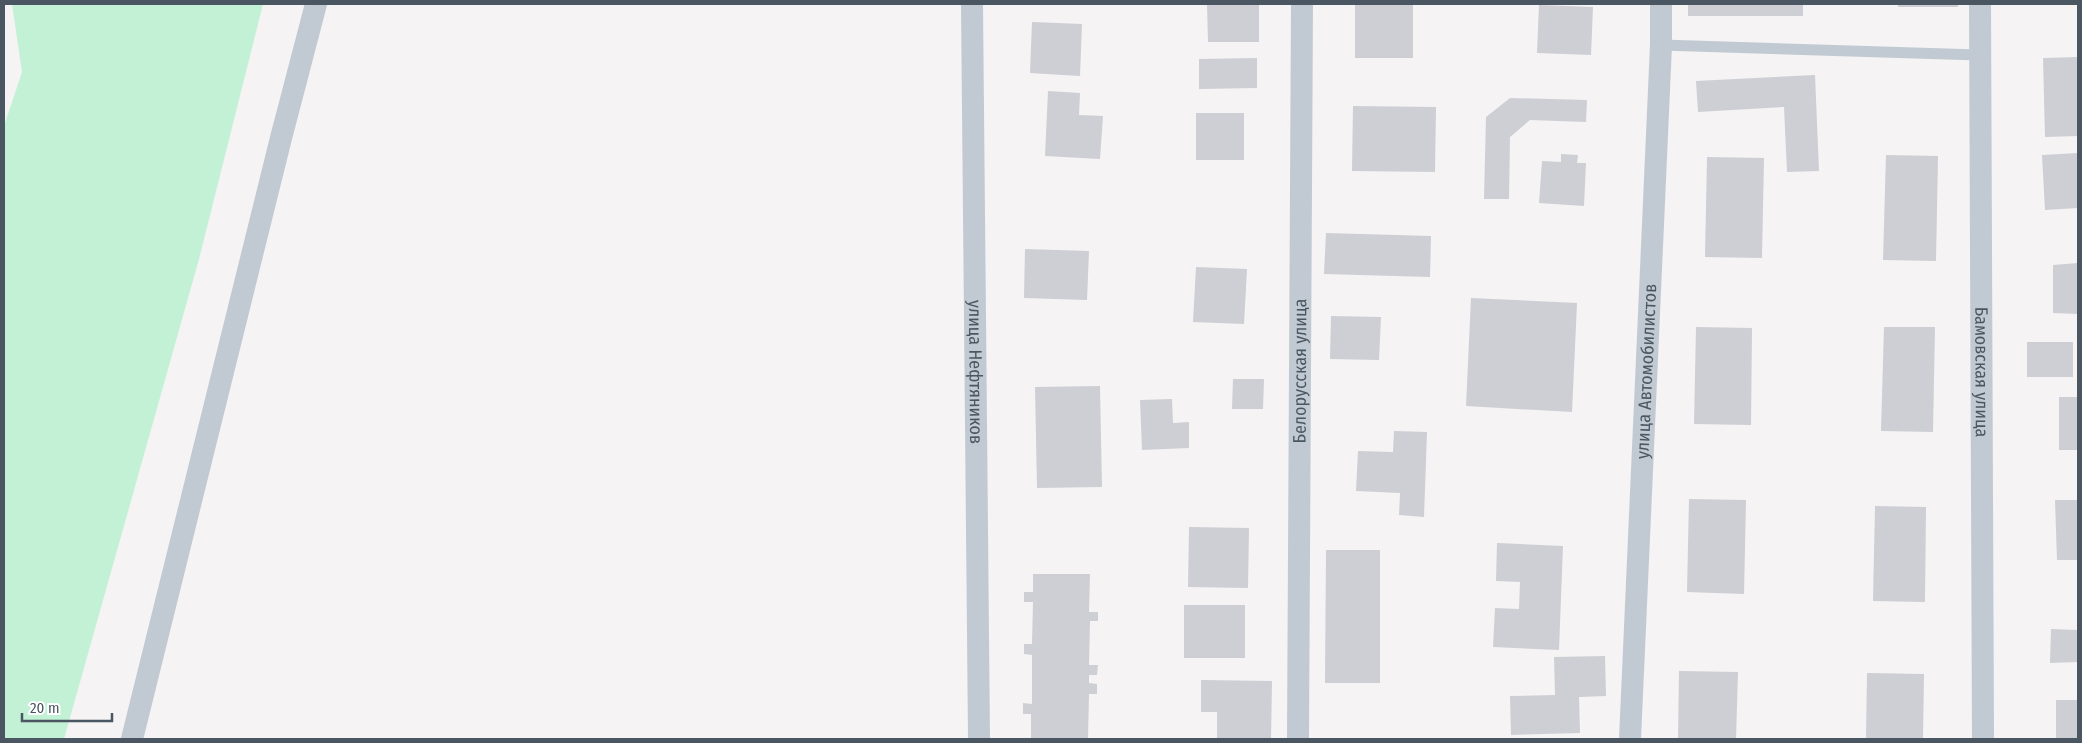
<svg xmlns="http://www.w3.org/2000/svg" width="2082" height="743" font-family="'Fira Sans Condensed',sans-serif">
  <rect width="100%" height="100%" fill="#f5f3f3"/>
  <!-- green -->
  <path fill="#c3f1d5" d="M12,4H263L199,259L64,739H4V126L22,72Z"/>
  <!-- building -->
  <g fill="#cdcfd5">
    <path d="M1207,4H1259V42H1208Z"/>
    <rect x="1355" y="4" width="58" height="54"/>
    <rect x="1688" y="4" width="115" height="12"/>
    <rect x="1898" y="4" width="60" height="3"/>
    <path d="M1539,5L1593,7L1591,55L1537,53Z"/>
    <path d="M1032,22L1082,24L1080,76L1030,73Z"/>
    <path d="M2078,57V136L2045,137L2043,58Z"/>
    <path d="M1257,58V88L1199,89V59Z"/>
    <path d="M1815,75L1819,171L1787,172L1784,107L1698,112L1696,81Z"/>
    <path d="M1048,91L1080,93L1079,115L1103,116L1100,159L1045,156Z"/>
    <path d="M1510,98L1587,100L1586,122L1530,120L1510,137L1509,199H1484L1486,117Z"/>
    <path d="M1353,106L1436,107L1435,172L1352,171Z"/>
    <rect x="1196" y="113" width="48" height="47"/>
    <path d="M2078,153V208L2045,210L2042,155Z"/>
    <path d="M1561,154L1578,155L1577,163H1586L1584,206L1539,203L1542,161L1561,162Z"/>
    <path d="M1886,155L1938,156L1936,261L1883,260Z"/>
    <path d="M1707,157L1764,158L1762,258L1705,257Z"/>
    <path d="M1326,233L1431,236L1430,277L1324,274Z"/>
    <path d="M1025,249L1089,251L1087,300L1024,298Z"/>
    <path d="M2078,263V314L2053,313V265Z"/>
    <path d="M1196,267L1247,269L1244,324L1193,322Z"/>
    <path d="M1471,298L1577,303L1572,412L1466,406Z"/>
    <path d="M1331,316L1381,317L1379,360L1330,359Z"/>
    <path d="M1696,327L1752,328L1751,425L1694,424Z"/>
    <path d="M1884,327H1935L1933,432L1881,431Z"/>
    <rect x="2027" y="342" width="46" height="35"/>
    <path d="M1233,379H1264L1263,409H1232Z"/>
    <path d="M1100,386L1102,487L1037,488L1035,387Z"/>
    <rect x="2059" y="397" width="19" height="53"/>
    <path d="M1172,399L1173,423L1189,422V448L1142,450L1140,400Z"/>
    <path d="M1394,431L1427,432L1424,517L1399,515L1400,493L1356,491L1358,451L1393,452Z"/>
    <path d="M1689,499L1746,500L1744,594L1687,592Z"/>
    <path d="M2055,500H2078V560H2057Z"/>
    <path d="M1875,506L1926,507L1925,602L1873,601Z"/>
    <path d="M1189,527L1249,528L1248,588L1188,587Z"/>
    <path d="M1497,543L1563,546L1559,650L1493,647L1495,608L1519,609L1520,582L1496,581Z"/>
    <path d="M1326,550H1380V683H1325Z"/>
    <path d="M1033,574H1090L1089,612H1098V621H1090L1089,665H1098L1097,675H1089V683L1097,684V694H1089L1088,739H1031V714H1023V703L1032,704V655L1024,654V644H1032L1033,602H1024V592H1033Z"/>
    <rect x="1184" y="605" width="61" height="53"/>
    <path d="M2051,629L2078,630V662L2050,663Z"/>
    <path d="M1605,656L1606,696L1579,697L1580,733L1511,735L1510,696L1555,695L1554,657Z"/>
    <path d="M1679,671L1738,672L1736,739H1678Z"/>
    <path d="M1867,673L1924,674L1923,739H1866Z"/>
    <path d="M1201,680L1272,681L1271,739H1217V712H1201Z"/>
    <rect x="2056" y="700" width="22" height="39"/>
  </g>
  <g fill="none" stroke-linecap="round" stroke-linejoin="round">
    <!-- lane -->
    <path stroke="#c1cad2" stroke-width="11" d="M1661,45L1979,55"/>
    <!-- street -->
    <g stroke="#c1cad2" stroke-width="22">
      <path id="s1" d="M972,4L979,739"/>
      <path id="s2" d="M1980,4L1983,739"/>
      <path d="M132,739L281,138L316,4"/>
      <path id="s3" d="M1298,739L1302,4"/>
      <path id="s4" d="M1630,739L1661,45V4"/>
    </g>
  </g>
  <g text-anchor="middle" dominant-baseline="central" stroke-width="4.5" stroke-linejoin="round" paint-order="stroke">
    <!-- street labels -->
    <g font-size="18" fill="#4a5661" stroke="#fff">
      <text stroke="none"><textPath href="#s1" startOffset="368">улица Нефтяников</textPath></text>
      <text stroke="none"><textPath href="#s2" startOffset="368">Бамовская улица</textPath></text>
      <text stroke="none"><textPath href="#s3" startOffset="368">Белорусская улица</textPath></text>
      <text stroke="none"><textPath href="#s4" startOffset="368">улица Автомобилистов</textPath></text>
    </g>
  </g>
  <!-- border -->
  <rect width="2082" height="743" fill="none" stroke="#4a5661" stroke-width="10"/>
  <!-- scale -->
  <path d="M22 713v8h90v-8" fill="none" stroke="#4a5661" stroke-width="2.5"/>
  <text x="30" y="713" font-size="15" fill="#4a5661" stroke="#ffffff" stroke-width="4" paint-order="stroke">20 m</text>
</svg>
